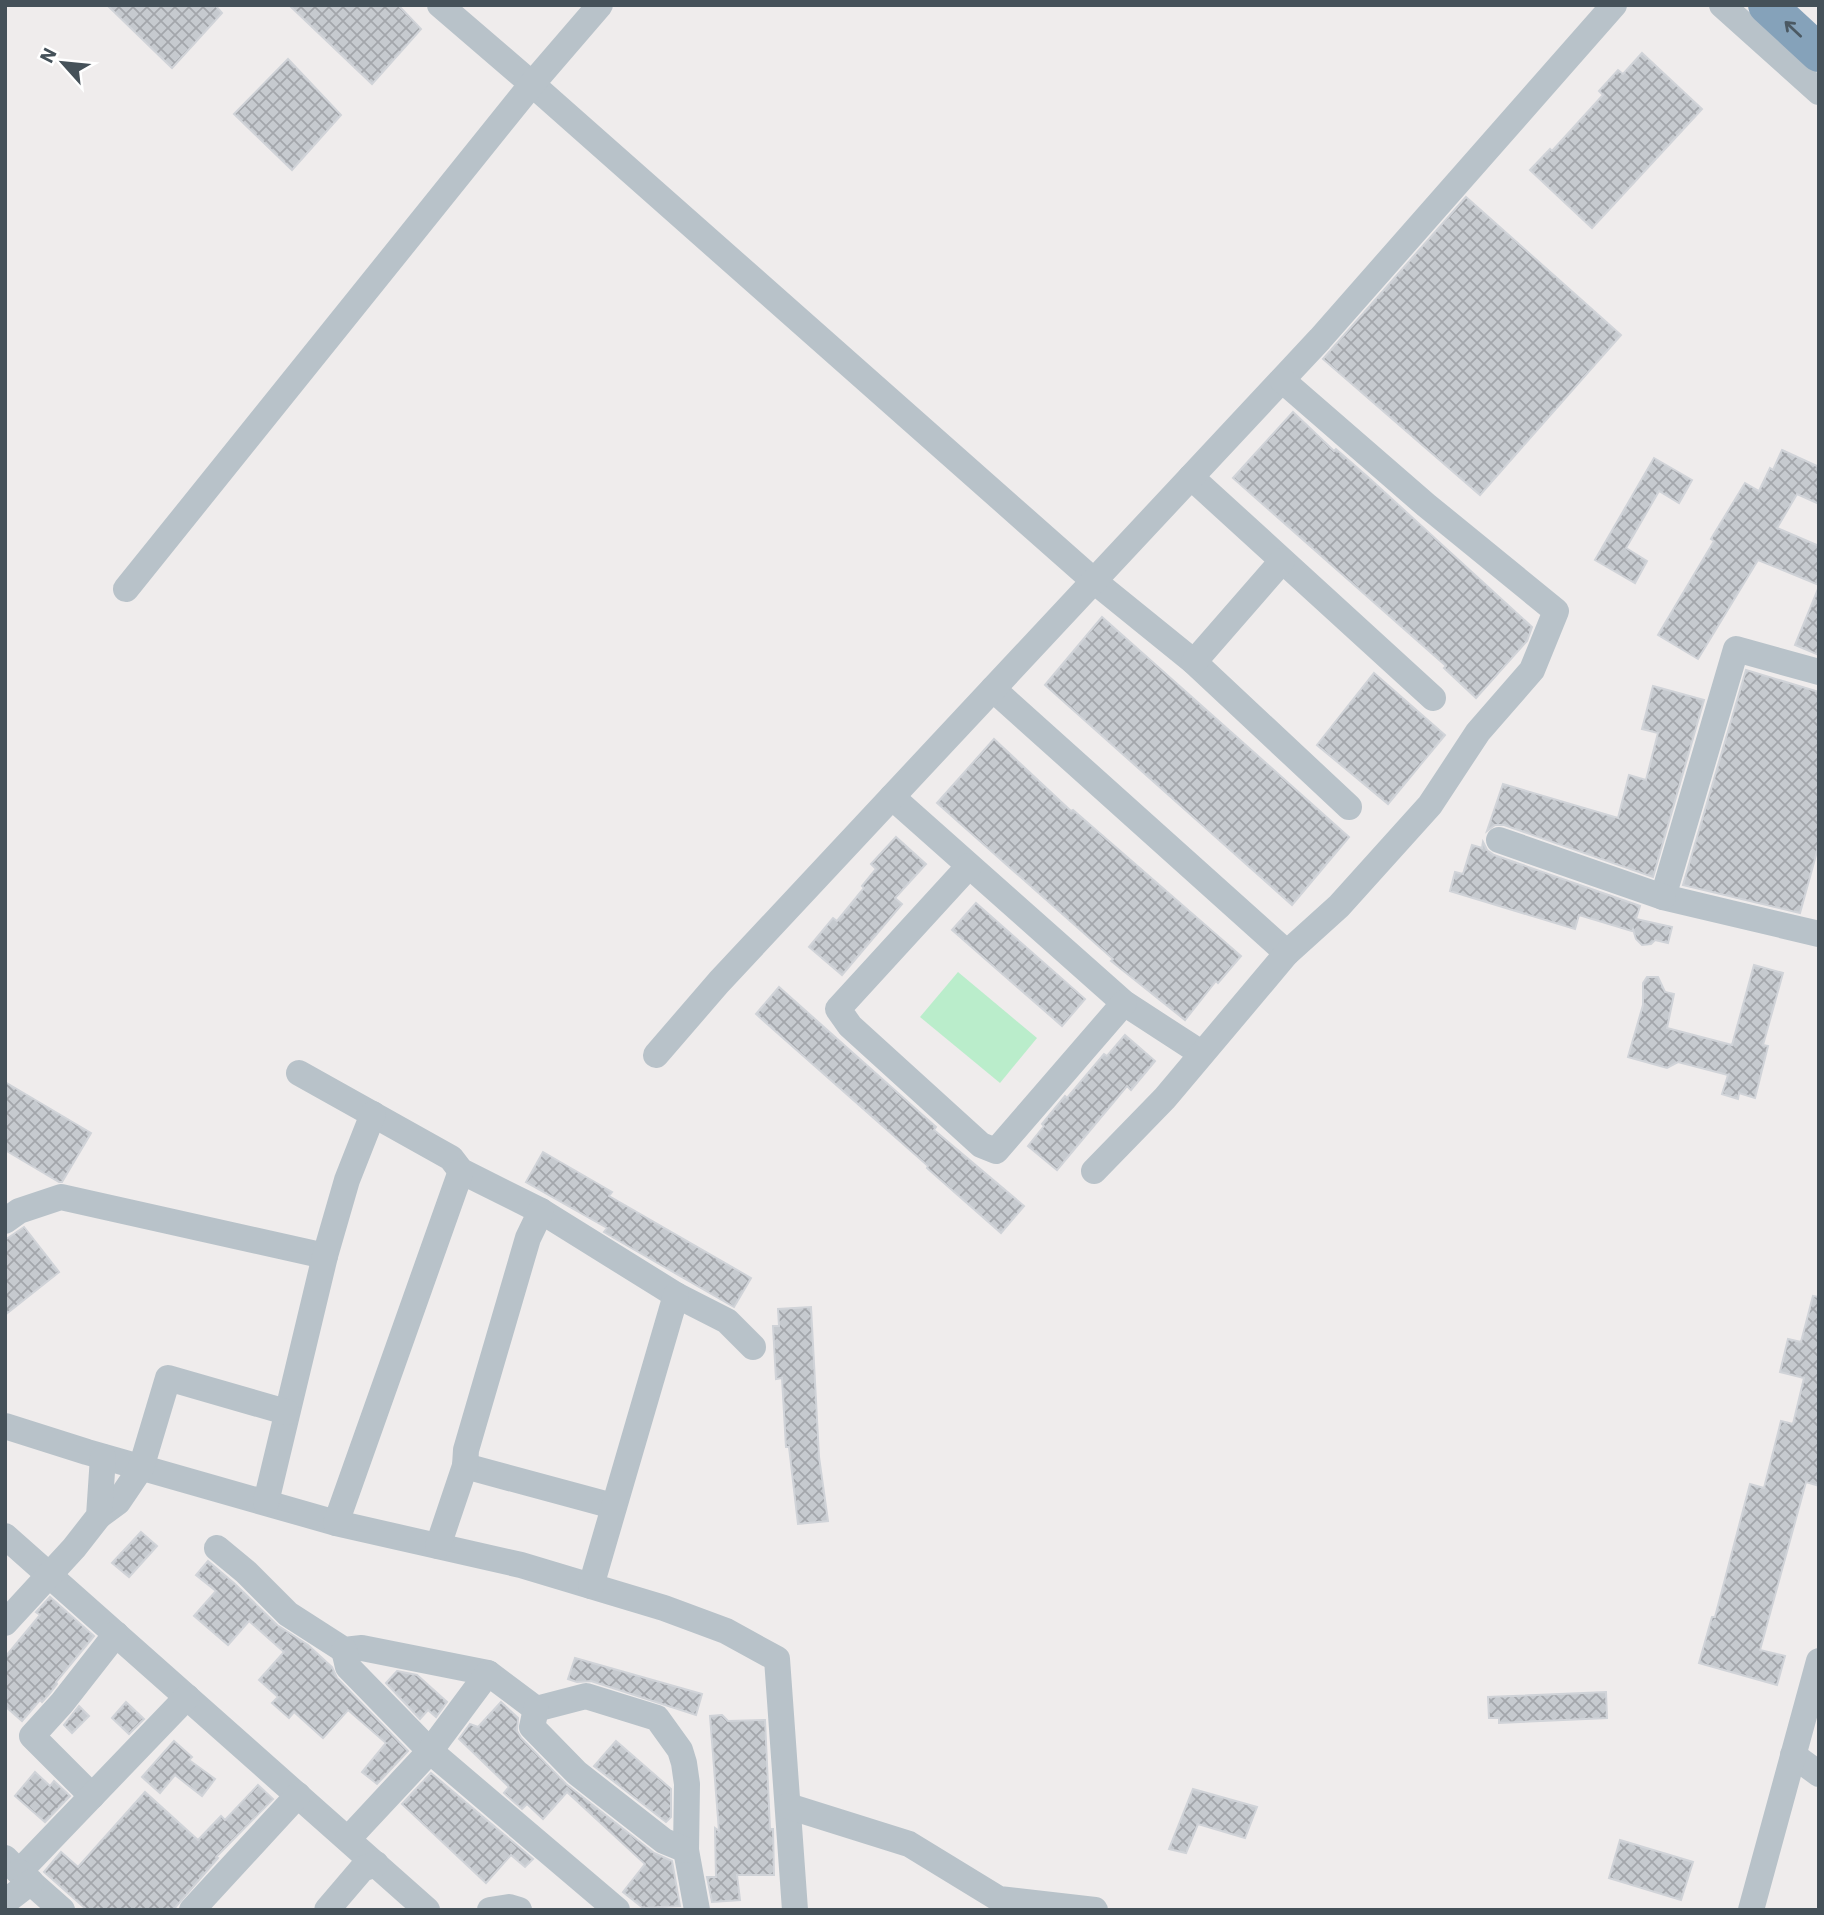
<svg xmlns="http://www.w3.org/2000/svg" width="1824" height="1915" font-family="'IBM Plex Sans',sans-serif">
  <defs>
    <pattern id="building-cross-hatch" width="8" height="8" patternUnits="userSpaceOnUse" patternTransform="scale(1.75)"><rect width="8" height="8" fill="#c6cacf"/><path d="M0 0l8 8M0 8l8-8" fill="none" stroke="#a3a6ab"/></pattern>
  </defs>
  <rect width="100%" height="100%" fill="#efecec"/>
  <!-- grass -->
  <path fill="#baedcb" d="M958,972L1037,1038L1000,1083L920,1017Z"/>
  <!-- building -->
  <g fill="url(#building-cross-hatch)" stroke="#d0d3d8" stroke-width="2">
    <path d="M107,5H215L222,13L172,68Z"/>
    <path d="M289,5H398L421,29L372,84Z"/>
    <path d="M1642,53L1702,109L1592,228L1530,170L1550,149L1552,151L1603,95L1599,91L1618,70L1623,74Z"/>
    <path d="M288,59L341,115L292,170L234,114Z"/>
    <path d="M1466,197L1621,335L1480,495L1323,359Z"/>
    <path d="M1293,412L1334,451L1336,449L1369,478L1532,627L1527,641L1476,698L1444,668L1446,666L1233,478Z"/>
    <path d="M1782,450L1819,467V504L1797,494L1777,528L1819,546V585L1758,560L1698,659L1658,635L1714,541L1711,539L1745,483L1759,491L1770,468L1773,470Z"/>
    <path d="M1654,458L1692,480L1679,503L1659,491L1626,548L1647,561L1635,583L1595,560Z"/>
    <path d="M1818,589H1819V655L1795,645Z"/>
    <path d="M1102,617L1349,837L1292,905L1045,685Z"/>
    <path d="M1746,670L1819,692V844L1800,913L1683,885Z"/>
    <path d="M1374,673L1445,735L1388,804L1317,745Z"/>
    <path d="M1653,686L1704,700L1653,877L1504,825H1495L1487,831L1503,784L1618,818L1629,775L1646,780L1658,733L1642,729Z"/>
    <path d="M994,739L1071,811L1073,810L1241,956L1218,983L1216,981L1185,1020L1111,961L1113,959L937,803Z"/>
    <path d="M896,837L926,864L895,898L902,904L842,975L809,947L833,918L837,921L864,888L862,886L876,869L871,864Z"/>
    <path d="M1483,842L1487,850L1494,855L1640,906L1636,919L1672,927L1668,943L1655,940L1651,944L1642,945L1636,939L1633,929L1632,931L1579,915L1575,929L1450,891L1455,872L1463,874L1472,845L1482,848Z"/>
    <path d="M976,903L1085,999L1062,1026L952,930Z"/>
    <path d="M1754,965L1783,973L1763,1045L1768,1046L1755,1098L1739,1093L1738,1099L1722,1094L1728,1075L1678,1062L1667,1068L1628,1057L1643,1005V983L1647,977H1658L1665,992L1674,994L1667,1028L1732,1045Z"/>
    <path d="M779,987L936,1127L934,1130L1024,1206L1001,1233L927,1168L928,1166L756,1014Z"/>
    <path d="M1125,1035L1155,1061L1131,1090L1127,1086L1057,1170L1028,1146L1044,1126L1042,1124L1065,1096L1067,1098L1104,1054L1107,1056Z"/>
    <path d="M5,1082L91,1133L62,1182H59L5,1150Z"/>
    <path d="M543,1152L612,1192L609,1196L751,1278L734,1307L614,1238L604,1232L607,1228L526,1182Z"/>
    <path d="M24,1227L59,1272L5,1315V1240Z"/>
    <path d="M1813,1296L1819,1297V1486L1806,1482L1760,1650L1785,1656L1777,1685L1699,1663L1712,1617H1715L1750,1484L1764,1488L1781,1421L1793,1424L1804,1378L1780,1372L1788,1339L1801,1342Z"/>
    <path d="M811,1307L819,1457L828,1521L798,1524L789,1447H786L782,1378L776,1379L773,1326H779L778,1309Z"/>
    <path d="M141,1532L157,1546L129,1577L112,1563Z"/>
    <path d="M208,1561L235,1584L277,1625L308,1645L332,1667L337,1678L408,1751L377,1784L362,1772L386,1743L348,1710L323,1738L294,1712L289,1718L272,1703L278,1697L259,1680L284,1652L249,1621L228,1645L194,1616L216,1591L196,1575Z"/>
    <path d="M50,1597L94,1636L56,1682L57,1684L50,1693L42,1702L40,1700L22,1721L5,1706V1657L40,1615L36,1612Z"/>
    <path d="M575,1658L702,1694L696,1715L591,1681L577,1682L568,1679Z"/>
    <path d="M397,1671L417,1675L447,1702L436,1717L428,1710L420,1719L386,1683Z"/>
    <path d="M1606,1692L1607,1718L1499,1723V1718H1489L1488,1697Z"/>
    <path d="M126,1702L144,1719L129,1734L112,1718Z"/>
    <path d="M501,1702L518,1718L517,1731L521,1738L566,1784L654,1853L672,1861L680,1906L643,1908L623,1892L645,1864L567,1792L543,1819L527,1804L522,1809L504,1793L509,1787L459,1739L470,1724L478,1727Z"/>
    <path d="M79,1706L89,1716L72,1733L64,1725Z"/>
    <path d="M722,1715L728,1721L765,1720L770,1829H773L774,1875H737L740,1900L712,1902L707,1877H716L715,1828L719,1831L710,1716Z"/>
    <path d="M174,1741L192,1757L189,1760L215,1779L202,1796L175,1775L160,1793L142,1777Z"/>
    <path d="M616,1741L671,1789V1817L666,1822L594,1766Z"/>
    <path d="M35,1772L50,1786L54,1781L70,1796L45,1822L15,1796Z"/>
    <path d="M431,1773L533,1859L525,1867L511,1855L486,1883L402,1804Z"/>
    <path d="M258,1785L273,1799L216,1857L218,1858L173,1910H87L44,1872L61,1852L78,1867L145,1792L198,1840L221,1816L225,1820Z"/>
    <path d="M1193,1789L1257,1807L1245,1838L1198,1824L1186,1853L1169,1849Z"/>
    <path d="M1620,1840L1693,1862L1681,1900L1609,1878Z"/>
  </g>
  <g fill="none" stroke-linecap="round" stroke-linejoin="round">
    <!-- minor -->
    <g stroke="#b8c2c9" stroke-width="26">
      <path d="M440,5L532,84L1094,581L1194,662L1349,807"/>
      <path d="M1722,5L1819,92"/>
      <path d="M1191,477L1433,698"/>
      <path d="M126,589L532,84L600,5"/>
      <path d="M1194,662L1282,561"/>
      <path d="M1819,672L1736,649L1663,897L1819,934"/>
      <path d="M993,689L1287,953"/>
      <path d="M892,797L1124,1003L1201,1053"/>
      <path d="M1499,840L1663,897"/>
      <path d="M969,866L838,1009L850,1026L981,1145L996,1151L1124,1003"/>
      <path d="M656,1055L719,982L1320,339L1614,5"/>
      <path d="M299,1073L451,1158L461,1171L541,1211L676,1295L727,1321L753,1347"/>
      <path d="M1094,1171L1165,1098L1287,953L1339,906L1430,805L1478,732L1532,670L1556,611L1426,505L1282,380"/>
      <path d="M5,1221L19,1211L61,1197L325,1256"/>
      <path d="M5,1426L87,1452L336,1523L521,1565L664,1608L726,1631L777,1659L795,1910"/>
      <path d="M465,1466L613,1506"/>
      <path d="M266,1502L325,1256L347,1180L373,1114"/>
      <path d="M99,1516L118,1502L141,1468L168,1378L286,1412"/>
      <path d="M336,1523L461,1171"/>
      <path d="M5,1536L427,1910"/>
      <path d="M438,1546L465,1466L466,1450L528,1238L541,1211"/>
      <path d="M217,1548L246,1572L288,1614L344,1650L362,1648L488,1673L536,1709"/>
      <path d="M591,1586L676,1295"/>
      <path d="M5,1623L74,1548L99,1516L103,1457"/>
      <path d="M344,1650L348,1667L430,1751L617,1910"/>
      <path d="M536,1709L586,1696L657,1718L680,1750L684,1763L687,1784L686,1850L697,1910"/>
      <path d="M536,1709L532,1727L577,1773L664,1841L686,1850"/>
      <path d="M1793,1755L1819,1774"/>
      <path d="M92,1796L32,1736L62,1703L116,1634"/>
      <path d="M788,1806L909,1844L999,1899L1095,1910"/>
      <path d="M348,1839L430,1751L488,1673"/>
      <path d="M5,1858L19,1872L187,1697"/>
      <path d="M19,1872L62,1910"/>
      <path d="M5,1902L31,1882"/>
      <path d="M192,1910L298,1795"/>
      <path d="M327,1910L362,1869L376,1864"/>
      <path d="M490,1910L509,1907L519,1910"/>
      <path d="M1751,1910L1819,1661"/>
    </g>
    <!-- highway -->
    <path stroke="#85a2ba" stroke-width="38" d="M1767,5L1819,53"/>
  </g>
  <!-- one-way arrows -->
  <defs><path id="oneway-shaft" d="M-6 0H5M1.5-3L5.5 0L1.5 3" fill="none" stroke-width="1.6" stroke-linecap="round" stroke-linejoin="round" transform="scale(1.75)"/></defs>
  <use stroke="#4b5963" href="#oneway-shaft" transform="translate(1793 29) rotate(-137)"/>
  <!-- border -->
  <rect width="1824" height="1915" fill="none" stroke="#455159" stroke-width="14"/>
  <!-- north arrow -->
  <g transform="translate(63 63) rotate(297)" stroke="#ffffff" stroke-width="5" paint-order="stroke">
  <path d="M0-5L12 26L0 18L-12 26Z" fill="#455159"/>
  <text y="-10" font-size="19" font-weight="bold" text-anchor="middle" fill="#455159">N</text>
  </g>
</svg>
